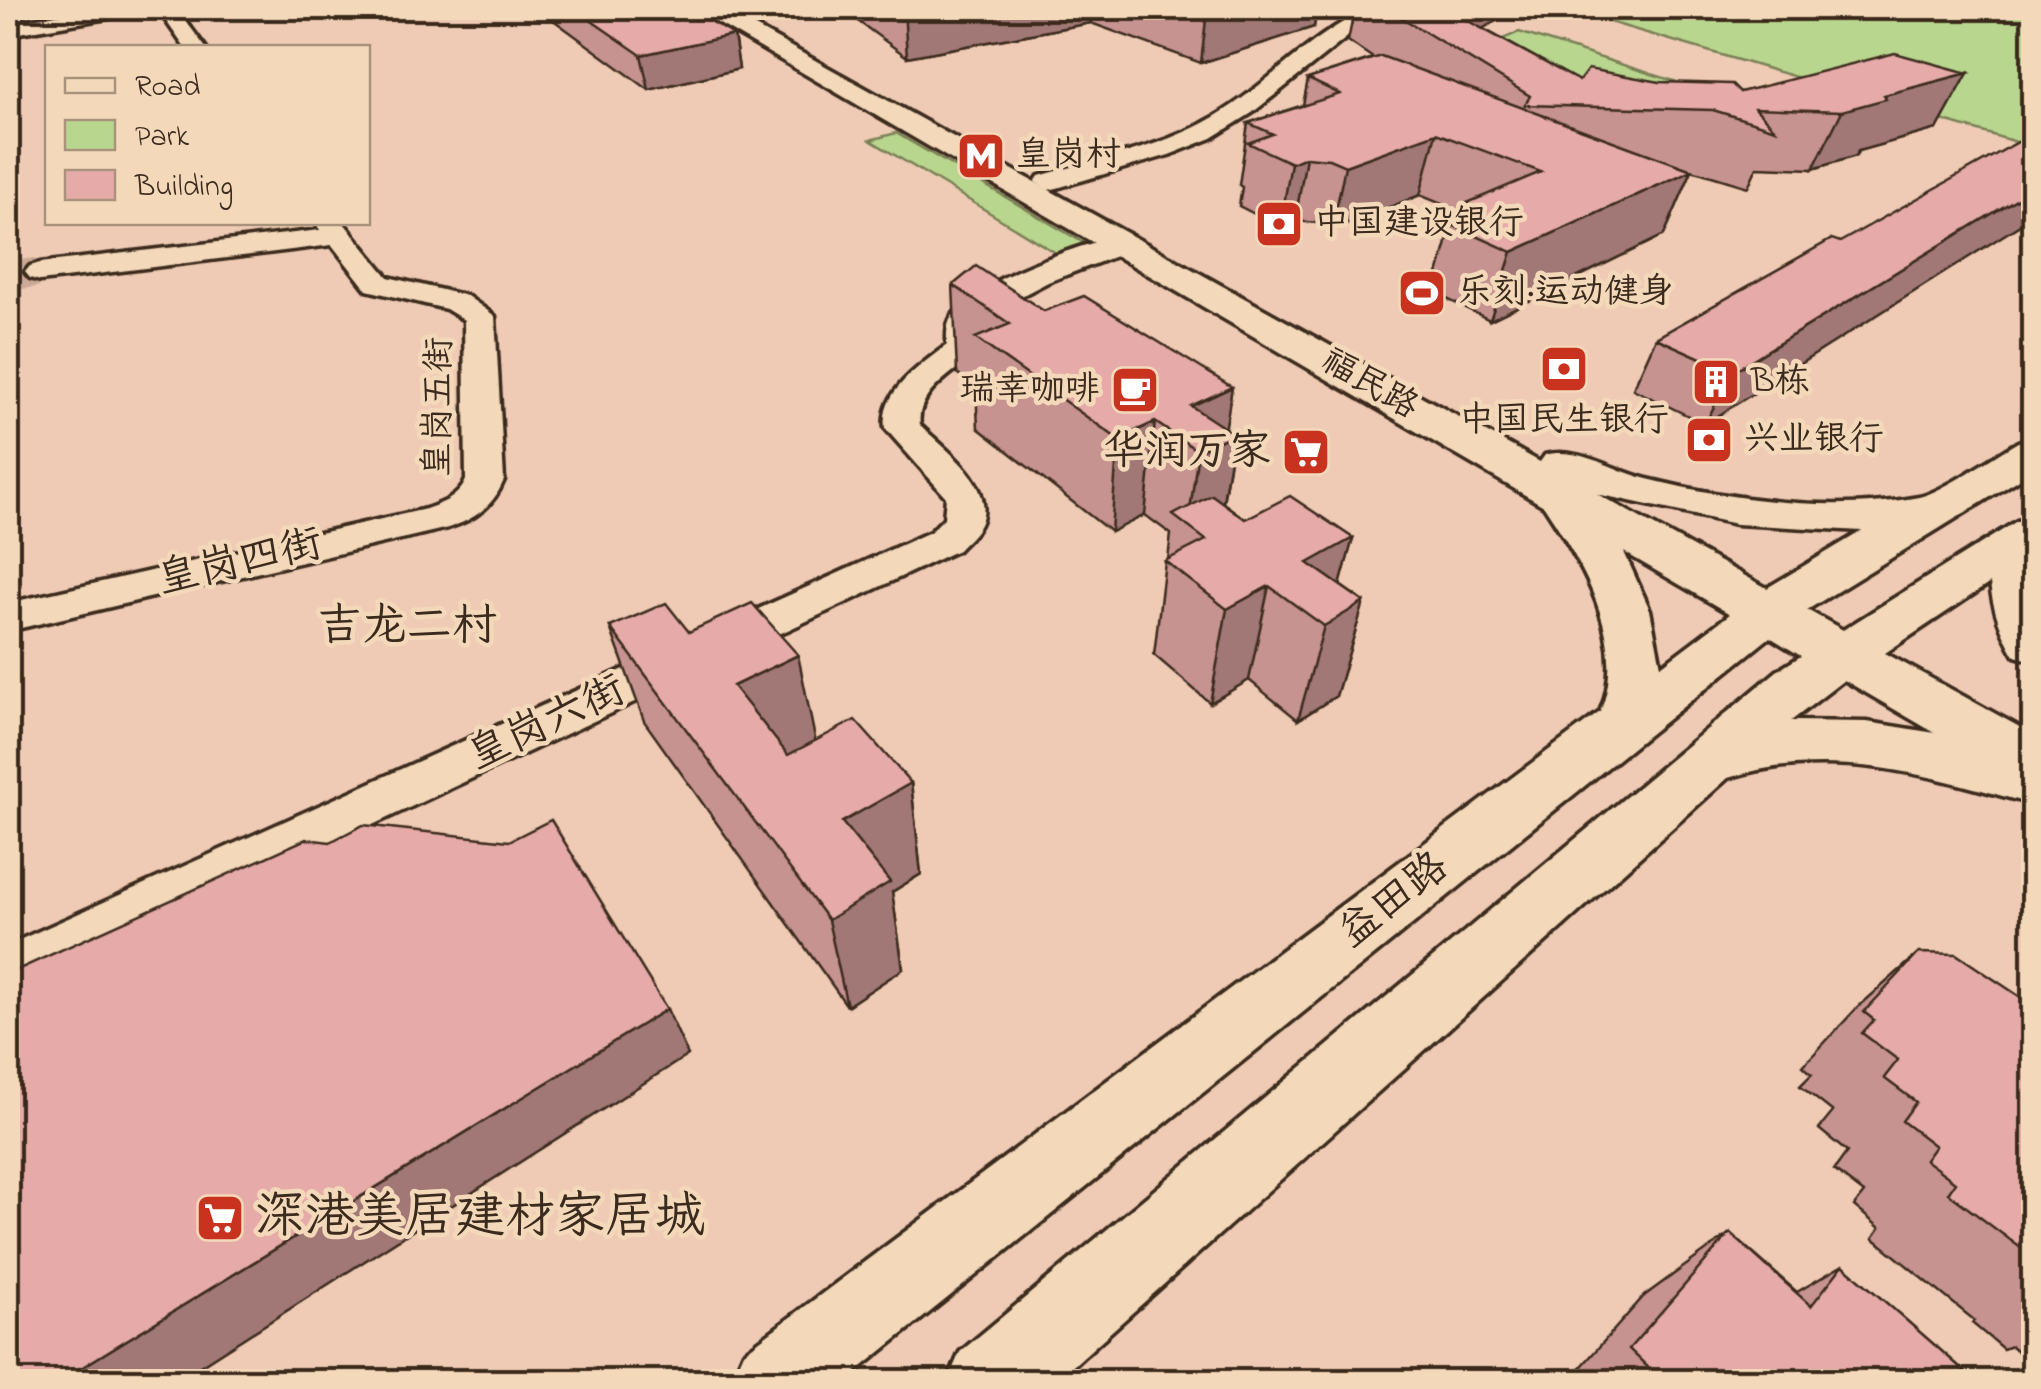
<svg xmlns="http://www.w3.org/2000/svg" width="2041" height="1389" font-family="'Indie Flower','LXGW WenKai TC',sans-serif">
  <rect width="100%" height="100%" fill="#efcbb5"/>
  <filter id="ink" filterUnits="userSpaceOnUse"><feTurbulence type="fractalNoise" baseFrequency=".01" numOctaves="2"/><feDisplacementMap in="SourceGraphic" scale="20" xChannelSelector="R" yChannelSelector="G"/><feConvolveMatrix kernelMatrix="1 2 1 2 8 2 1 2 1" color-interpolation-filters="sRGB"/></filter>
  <g filter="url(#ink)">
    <!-- green -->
    <g fill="#b9d68e" stroke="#7a8056" stroke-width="2.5">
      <path d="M1562,8H2033V147Z"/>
      <path d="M1519,32L1772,112L1708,127L1484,52L1491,44Z"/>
      <path d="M896,133L1084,243L1056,253L870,140Z"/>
    </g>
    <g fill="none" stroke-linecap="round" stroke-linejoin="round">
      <!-- minor-tunnel -->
      <path stroke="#cbab97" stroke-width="29" stroke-dasharray="29 14" stroke-linecap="butt" d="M8,276L40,272"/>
      <!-- minor casing -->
      <g stroke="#3b2a1e" stroke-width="7">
        <g id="minor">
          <path d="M99,8H141L131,14L8,35V23Z"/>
          <path d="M157,8H176L206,48H185Z"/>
          <path d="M1371,8H1397L1350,35L1252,113L1212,138L1169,155L1057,188L1048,190L1035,182L1039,176C1097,159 1160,149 1214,117C1269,85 1311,33 1371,8Z"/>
          <path d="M315,222H343L388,277L467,296L495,316L504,480C493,507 475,519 448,528L8,631V603L426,509C443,503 459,497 466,480L464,320L446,309L367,290L332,245L40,281L30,278L25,272L30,266L40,263L320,230Z"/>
          <path d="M1121,235L1131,238L1135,244L1131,250L1048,282L987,314C975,327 983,342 973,356C953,373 915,394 920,425C943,448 993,482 982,519C979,531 966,541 958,550L8,996V945L930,532L944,518L946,497L885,428C880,391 921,365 947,345C947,334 946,324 953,315C978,278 1078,246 1121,235Z"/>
        </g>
      </g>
      <!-- major casing -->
      <g stroke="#3b2a1e" stroke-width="7">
        <path id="major" d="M692,8H721L1540,462L1545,455C1578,446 1614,471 1647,479C1731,500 1833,513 1919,497C1941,493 1995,455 2018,442L2034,438V470L1807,610L1843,630L2017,521L2034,517V661L2015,656C2001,632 1993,610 1990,583L1885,653L2034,735V797L2020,801C1925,773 1825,747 1728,778L1055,1382H947L960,1352L1777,671L1801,656L1770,637L843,1382H731L744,1352L1600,712C1630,642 1581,562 1544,506ZM1597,494L1736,524L1862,531L1767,588ZM1624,552L1730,614L1661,666L1650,610ZM1844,680L1935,733L1867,722L1791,721Z"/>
      </g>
      <!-- minor -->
      <use href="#minor" fill="#f3d9ba" fill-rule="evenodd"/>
      <!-- major -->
      <use href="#major" fill="#f3d9ba" fill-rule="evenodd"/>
    </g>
    <!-- wall -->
    <g fill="#c69391" stroke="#3b2a1e" stroke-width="2.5">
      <path d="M537,8H688L734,35L739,69L649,90Z"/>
      <path d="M818,8H1520L1482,28L1579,81L1660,82L1740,92L1968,73L1937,129L1858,151L1856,156L1813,169L1757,167L1748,187L1685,168L1692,170L1664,235L1490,320L1433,292L1452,225L1462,221L1464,213L1420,195L1332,230L1317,223L1295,221L1280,227L1239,206L1242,187L1239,185L1248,123L1303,105L1308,79L1373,58L1348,41L1354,12L1345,16L1317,8L1314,27L1201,63L1091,23L907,57L855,19H839Z"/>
      <path d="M1832,239L1705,424L1633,389L1656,338Z"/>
      <path d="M953,285L1234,434L1223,503L1245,519L1353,538L1340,585L1364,602L1336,696L1298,720L1249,680L1210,703L1154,655L1165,561L1168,560L1171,534L1145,515L1111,532L978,428L976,388L957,373Z"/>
      <path d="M610,627L689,632L815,741L911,783L921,874L892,892L903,969L847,1006L644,721Z"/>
      <path d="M1919,953L2034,1006V1364L2011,1346L2003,1349L1972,1323L1974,1320L1873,1238L1880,1228L1854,1206L1864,1193L1834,1170L1847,1152L1819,1129L1833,1112L1800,1086L1812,1074L1803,1066L1856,1009Z"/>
      <path d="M1730,1233L1797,1292L1843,1265L1977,1382H1568L1644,1296Z"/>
    </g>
    <!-- shaded-wall -->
    <g fill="#a17876" stroke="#3b2a1e" stroke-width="2.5">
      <path d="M904,8H1092L1091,23L907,57Z"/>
      <path d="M1219,8H1317L1314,27L1201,63L1207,11Z"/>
      <path d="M1346,8H1355L1354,12L1345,16Z"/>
      <path d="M1442,8H1520L1449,47Z"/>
      <path d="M734,35L739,69L649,90L641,55Z"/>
      <path d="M1968,73L1937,129L1858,151L1856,156L1813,169L1842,111L1884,95Z"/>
      <path d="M1436,133L1420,195L1332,230L1345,166Z"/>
      <path d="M1306,157L1295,221L1280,227L1291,163Z"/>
      <path d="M1692,170L1664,235L1490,320L1512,252Z"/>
      <path d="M2034,188V216L1705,424L1732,372Z"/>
      <path d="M1232,387L1224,438L1234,434L1219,526H1188L1198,451L1191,406Z"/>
      <path d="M1155,422L1145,515L1111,532L1118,439Z"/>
      <path d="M1353,538L1330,622L1364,602L1336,696L1298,720L1324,626L1308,563Z"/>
      <path d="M1269,586L1249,680L1210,703L1227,609Z"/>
      <path d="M798,655L817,748L758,780L733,686Z"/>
      <path d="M911,783L921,874L892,892L903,969L847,1006L828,920L842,822Z"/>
      <path d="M667,1009L688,1055L175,1382H58Z"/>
    </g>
    <!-- building -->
    <g fill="#e6aba9" stroke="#3b2a1e" stroke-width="2.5">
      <path d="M573,8H688L734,35L641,55Z"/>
      <path d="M1196,8H1219L1207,11Z"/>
      <path d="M1386,8H1444L1579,81L1588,69L1660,82L1732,84L1740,92L1895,53L1968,73L1884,95L1886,99L1842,111L1755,108L1775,129L1713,110L1525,105L1530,96Z"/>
      <path d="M1381,56L1692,170L1512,252L1452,225L1485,211L1467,203L1541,172L1436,133L1345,166L1329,159L1306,157L1291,163L1248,143L1273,134L1248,123L1340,94L1308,79Z"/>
      <path d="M2034,133V188L1732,372L1656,338L1832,239L1840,242Z"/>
      <path d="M976,266L1044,311L1084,296L1232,387L1191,406L1234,434L1198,451L1155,422L1118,439L975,338L1010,324L953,285Z"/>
      <path d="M1212,495L1245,519L1290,496L1353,538L1308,563L1364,602L1324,626L1269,586L1227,609L1165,561L1206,540L1173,515Z"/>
      <path d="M666,603L689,632L752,603L798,655L733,686L788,755L855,720L911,783L842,822L890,882L828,920L610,627Z"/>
      <path d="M551,820L667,1009L58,1382H8V974L306,839L330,842L363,825L509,841Z"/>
      <path d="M1919,953L1956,954L2034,1006V1258L1948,1193L1955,1182L1925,1160L1935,1146L1902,1121L1916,1102L1884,1078L1898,1060L1862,1033L1874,1020L1864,1012Z"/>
      <path d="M1730,1233L1811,1306L1843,1265L1977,1382H1663L1629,1349Z"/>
    </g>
  </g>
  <!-- icons -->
  <defs>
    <g id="metro-square" transform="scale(2.5)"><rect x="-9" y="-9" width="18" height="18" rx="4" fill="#c8321e" stroke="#f3d9ba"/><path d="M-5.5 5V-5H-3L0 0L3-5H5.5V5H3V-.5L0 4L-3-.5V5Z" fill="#fff"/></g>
    <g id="bank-square" transform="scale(2.5)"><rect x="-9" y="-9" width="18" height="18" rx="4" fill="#c8321e" stroke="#f3d9ba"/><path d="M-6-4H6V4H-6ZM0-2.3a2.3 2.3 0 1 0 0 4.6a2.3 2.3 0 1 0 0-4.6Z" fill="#fff"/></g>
    <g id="stadium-square" transform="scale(2.5)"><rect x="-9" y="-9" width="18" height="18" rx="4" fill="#c8321e" stroke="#f3d9ba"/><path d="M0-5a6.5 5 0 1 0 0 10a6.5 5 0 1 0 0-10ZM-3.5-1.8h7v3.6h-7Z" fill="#fff"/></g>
    <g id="building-square" transform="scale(2.5)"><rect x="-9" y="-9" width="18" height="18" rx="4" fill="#c8321e" stroke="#f3d9ba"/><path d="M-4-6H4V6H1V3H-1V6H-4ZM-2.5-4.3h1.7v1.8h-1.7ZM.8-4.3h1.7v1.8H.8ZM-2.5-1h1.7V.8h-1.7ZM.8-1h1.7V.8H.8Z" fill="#fff"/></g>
    <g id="cafe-square" transform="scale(2.5)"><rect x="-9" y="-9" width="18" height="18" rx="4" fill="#c8321e" stroke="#f3d9ba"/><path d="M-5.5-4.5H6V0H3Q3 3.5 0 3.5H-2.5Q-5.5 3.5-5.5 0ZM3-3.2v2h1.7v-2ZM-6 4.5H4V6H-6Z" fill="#fff"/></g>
    <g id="supermarket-square" transform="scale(2.5)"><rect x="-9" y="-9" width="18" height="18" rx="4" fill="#c8321e" stroke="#f3d9ba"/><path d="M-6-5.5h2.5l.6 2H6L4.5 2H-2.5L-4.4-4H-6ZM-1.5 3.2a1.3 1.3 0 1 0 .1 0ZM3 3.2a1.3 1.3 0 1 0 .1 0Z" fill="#fff"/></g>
  </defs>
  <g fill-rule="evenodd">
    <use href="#metro-square" x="981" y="156"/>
    <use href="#bank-square" x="1279" y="224"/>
    <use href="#stadium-square" x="1422" y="293"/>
    <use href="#bank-square" x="1564" y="369"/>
    <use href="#building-square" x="1716" y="382"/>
    <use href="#cafe-square" x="1135" y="390"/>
    <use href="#bank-square" x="1709" y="440"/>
    <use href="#supermarket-square" x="1306" y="452"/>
    <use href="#supermarket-square" x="220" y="1218"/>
  </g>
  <g text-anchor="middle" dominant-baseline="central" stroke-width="9" stroke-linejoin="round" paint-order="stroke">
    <!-- far-poi labels -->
    <g font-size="35" fill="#3b2a1e" stroke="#f3d9ba" text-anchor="start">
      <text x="1016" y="156">皇岗村</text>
      <text x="1314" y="224">中国建设银行</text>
      <text x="1457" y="293">乐刻·运动健身</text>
      <text x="1751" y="382">B栋</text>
      <text x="1100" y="390" text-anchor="end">瑞幸咖啡</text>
      <text x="1564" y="421" text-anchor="middle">中国民生银行</text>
      <text x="1744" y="440">兴业银行</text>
    </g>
    <!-- far-street labels -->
    <g font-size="35" fill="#3b2a1e" stroke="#f3d9ba">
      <text transform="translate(1369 385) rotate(30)">福民路</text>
      <text transform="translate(440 407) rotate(-89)">皇岗五街</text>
    </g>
    <!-- poi labels -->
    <g font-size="42" fill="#3b2a1e" stroke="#f3d9ba" text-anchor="end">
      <text x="1271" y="452">华润万家</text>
    </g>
    <!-- street labels -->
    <g font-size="42" fill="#3b2a1e" stroke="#f3d9ba">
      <text transform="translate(240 563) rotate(-13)">皇岗四街</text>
      <text transform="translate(547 724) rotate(-25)">皇岗六街</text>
      <text transform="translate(1394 901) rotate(-38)">益田路</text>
    </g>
    <!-- neighbourhood labels -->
    <g font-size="45" fill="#3b2a1e" stroke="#f3d9ba">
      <text x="407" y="628">吉龙二村</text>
    </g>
    <!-- near-poi labels -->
    <g font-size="50" fill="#3b2a1e" stroke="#f3d9ba" text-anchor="start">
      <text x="255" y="1218">深港美居建材家居城</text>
    </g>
  </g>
  <!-- margin -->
  <rect width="2041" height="1389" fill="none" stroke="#f3d9ba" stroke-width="40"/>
  <rect x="20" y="20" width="2001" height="1349" fill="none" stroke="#3b2a1e" stroke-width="4" filter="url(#ink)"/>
  <!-- legend -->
  <rect x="45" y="45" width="325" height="180" fill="#f3d9ba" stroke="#a9937c" stroke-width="2.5"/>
  <rect x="65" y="78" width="50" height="15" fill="#f3d9ba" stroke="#a9937c" stroke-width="2.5"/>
  <text x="135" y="95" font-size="30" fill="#3b2a1e">Road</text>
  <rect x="65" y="120" width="50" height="30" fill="#b9d68e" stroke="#a9937c" stroke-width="2.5"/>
  <text x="135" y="145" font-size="30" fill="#3b2a1e">Park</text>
  <rect x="65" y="170" width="50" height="30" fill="#e6aba9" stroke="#a9937c" stroke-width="2.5"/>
  <text x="135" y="195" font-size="30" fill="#3b2a1e">Building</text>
</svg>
